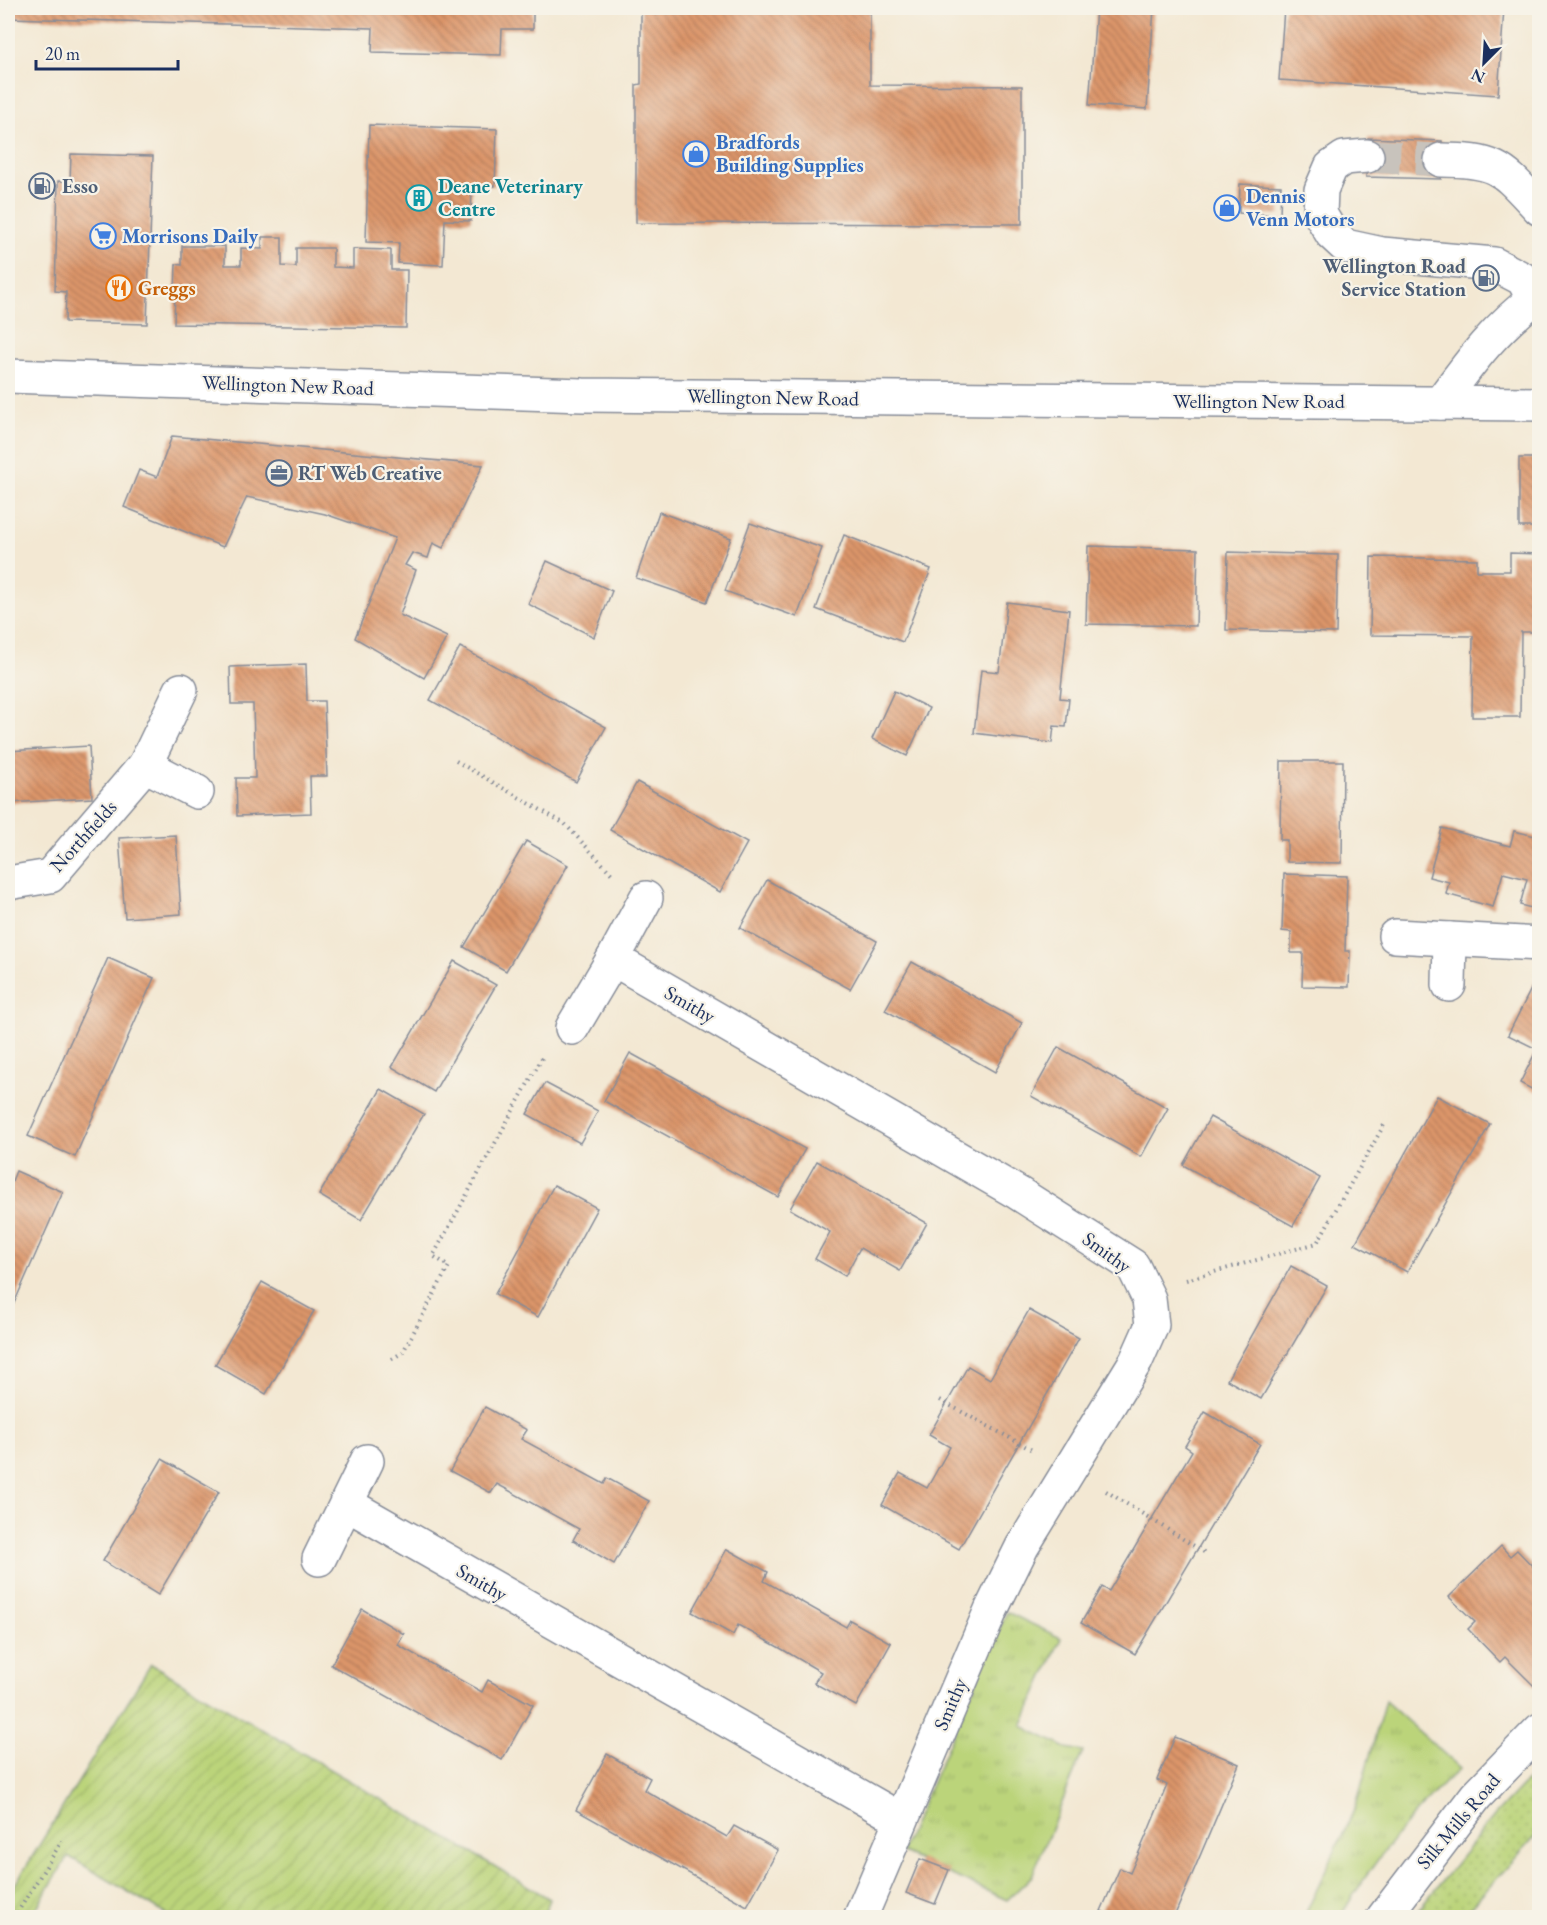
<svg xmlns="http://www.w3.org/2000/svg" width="1547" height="1925" font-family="'EB Garamond',serif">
  <defs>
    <pattern id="grass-dots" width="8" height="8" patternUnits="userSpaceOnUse" patternTransform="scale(1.5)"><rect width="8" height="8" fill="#bbd47a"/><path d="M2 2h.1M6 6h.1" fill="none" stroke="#a0b66c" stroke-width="1.8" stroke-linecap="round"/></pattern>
    <pattern id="park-tufts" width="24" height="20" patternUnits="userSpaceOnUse" patternTransform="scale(1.5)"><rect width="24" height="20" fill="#bbd47a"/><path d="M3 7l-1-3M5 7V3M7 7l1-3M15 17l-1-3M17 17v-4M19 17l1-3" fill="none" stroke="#a0b66c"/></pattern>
    <pattern id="garden-furrows" width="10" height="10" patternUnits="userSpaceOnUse" patternTransform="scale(1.5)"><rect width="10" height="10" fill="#bbd47a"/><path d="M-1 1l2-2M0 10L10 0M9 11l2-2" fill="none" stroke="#a0b66c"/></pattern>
    <pattern id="building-back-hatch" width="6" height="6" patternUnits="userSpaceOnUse" patternTransform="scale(1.5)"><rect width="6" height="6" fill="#dc9569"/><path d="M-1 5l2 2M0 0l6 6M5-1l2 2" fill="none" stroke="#b27a5a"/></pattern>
  </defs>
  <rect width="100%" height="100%" fill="#f7f3e8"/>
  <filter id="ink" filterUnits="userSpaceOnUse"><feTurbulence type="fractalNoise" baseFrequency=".0167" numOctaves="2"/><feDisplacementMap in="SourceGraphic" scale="12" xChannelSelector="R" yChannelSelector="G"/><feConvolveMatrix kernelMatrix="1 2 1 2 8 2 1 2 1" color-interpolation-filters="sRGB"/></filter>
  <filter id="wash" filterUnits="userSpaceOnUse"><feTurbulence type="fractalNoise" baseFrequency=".008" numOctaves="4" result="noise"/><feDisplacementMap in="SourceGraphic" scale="24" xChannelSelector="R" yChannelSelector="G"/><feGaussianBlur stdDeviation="1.35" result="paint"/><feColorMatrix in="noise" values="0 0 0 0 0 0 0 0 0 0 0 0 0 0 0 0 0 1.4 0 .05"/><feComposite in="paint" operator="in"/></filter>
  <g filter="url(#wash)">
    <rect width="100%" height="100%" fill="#f3e8d3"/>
    <!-- grass -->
    <path fill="url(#grass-dots)" stroke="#6b826c" stroke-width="1.5" d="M1539,1768V1832L1462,1917H1413L1494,1816Z"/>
    <!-- park -->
    <g fill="url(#park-tufts)" stroke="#6b826c" stroke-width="1.5">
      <path d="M1007,1612L1061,1638L1022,1726L1066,1748L1083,1751L1032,1876L1007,1900L901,1852Z"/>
      <path d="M1385,1701L1460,1768C1412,1812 1373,1861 1340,1917H1304L1356,1806Z"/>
    </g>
    <!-- garden -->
    <path fill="url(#garden-furrows)" stroke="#6b826c" stroke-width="1.5" d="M151,1664L550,1899L543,1917H171L68,1856L31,1917H8V1896Z"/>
    <g id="blocks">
      <!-- building -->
      <g fill="url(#building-back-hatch)">
        <path d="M8,8H533V29H502L501,55L372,52L373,28L8,18Z"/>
        <path d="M641,8H870V85L1022,86V224L636,223V85L641,84Z"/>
        <path d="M1096,8H1154L1147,109L1089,105Z"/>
        <path d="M1284,8H1504L1498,95L1279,80Z"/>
        <path d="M369,125L497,129L495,186L472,185L471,221L445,220L443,265L398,263L399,243L366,242Z"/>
        <path d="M1368,138L1442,141L1441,179L1366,177Z"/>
        <path d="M71,154L153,156L147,324L65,322L66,292L55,291L58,181L70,182Z"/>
        <path d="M1240,184L1281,186L1280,215L1239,213Z"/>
        <path d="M262,237H282V266L296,267V248H333V267L353,268V249L391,250V270H407L406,328L174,324L176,264L182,265V246H225V265H241V248L262,249Z"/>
        <path d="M172,436L483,465L443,548L433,543L428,558L412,553L405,565L416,570L400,615L447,637L424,678L355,638L395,538L325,514L247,497L223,547L124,507L139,470L157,477Z"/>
        <rect x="1519" y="458" width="20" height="69"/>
        <path d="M659,512L731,538L707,602L636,578Z"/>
        <path d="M750,523L822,548L797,617L725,591Z"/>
        <path d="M844,535L931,569L903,642L816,609Z"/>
        <path d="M1088,546L1198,549L1196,626L1086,624Z"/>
        <path d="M1228,552L1338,555L1336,633L1226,630Z"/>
        <path d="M1510,553L1539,554V632H1521L1520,717H1472L1473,636L1370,635L1371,557L1477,559V571H1510Z"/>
        <path d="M547,561L612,591L594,637L528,604Z"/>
        <path d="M1007,602L1069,610L1060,698L1069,699L1066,727L1054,726L1052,743L974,733L981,670L999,672Z"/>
        <path d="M460,647L606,727L576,782L430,700Z"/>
        <path d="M306,664L307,701H324L327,776H310L311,813L237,816L236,778H255L253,704H231L230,667Z"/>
        <path d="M894,691L929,708L907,756L872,739Z"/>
        <path d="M89,746L92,798L8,803V751Z"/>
        <path d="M1281,761H1343L1342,863L1287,862V840H1280Z"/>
        <path d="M637,782L747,843L720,892L610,830Z"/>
        <path d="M1442,828L1510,846L1514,831L1539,837V910L1520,905L1527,879L1503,873L1493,907L1446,894L1449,882L1429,877Z"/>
        <path d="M176,835L181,914L125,918L119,838Z"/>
        <path d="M526,841L568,865L506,971L464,947Z"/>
        <path d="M1284,874L1347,876L1345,951H1350L1349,987L1302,986L1303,953H1291V932L1282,931Z"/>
        <path d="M767,880L877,941L850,989L740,928Z"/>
        <path d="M108,958L154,978L75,1157L28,1136Z"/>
        <path d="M454,961L496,985L434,1092L392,1067Z"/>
        <path d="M912,962L1022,1023L995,1072L885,1010Z"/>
        <path d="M1539,973V1093L1520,1083L1537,1049L1508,1035Z"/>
        <path d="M1058,1047L1168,1108L1141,1157L1031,1096Z"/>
        <path d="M630,1053L805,1149L778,1197L604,1101Z"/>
        <path d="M545,1083L598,1111L580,1143L527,1114Z"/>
        <path d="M381,1089L424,1114L361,1220L319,1195Z"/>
        <path d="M1437,1096L1490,1124L1407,1272L1355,1244Z"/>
        <path d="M1210,1117L1320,1178L1293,1226L1183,1165Z"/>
        <path d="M817,1161L927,1223L900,1271L860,1248L845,1276L815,1259L830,1232L790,1209Z"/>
        <path d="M16,1171L63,1192L8,1317V1191Z"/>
        <path d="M554,1185L597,1208L538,1317L495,1294Z"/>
        <path d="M1291,1266L1327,1286L1261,1399L1227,1380Z"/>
        <path d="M262,1282L314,1311L266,1394L215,1365Z"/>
        <path d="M1029,1310L1079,1338L959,1549L882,1505L900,1473L927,1488L950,1447L929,1435L968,1366L990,1379Z"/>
        <path d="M485,1407L527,1430L521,1439L604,1484L607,1478L649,1501L614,1564L573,1540L579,1529L497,1484L491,1493L450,1471Z"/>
        <path d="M1205,1412L1260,1444L1135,1654L1081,1623L1102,1587L1109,1591L1192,1451L1185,1446Z"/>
        <path d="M162,1459L219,1492L158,1595L103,1561Z"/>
        <path d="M1501,1546L1510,1556L1517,1550L1539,1573V1682L1535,1687L1505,1657L1500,1662L1468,1629L1475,1622L1449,1597Z"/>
        <path d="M727,1549L768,1572L764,1581L846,1627L850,1620L891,1643L856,1706L814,1683L821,1672L780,1648L738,1625L733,1635L692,1612Z"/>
        <path d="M362,1609L404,1634L398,1645L440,1669L482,1692L488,1680L533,1705L502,1760L331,1665Z"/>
        <path d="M1175,1737L1239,1764L1174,1917H1115L1101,1911L1120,1868L1130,1873L1149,1829L1167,1785L1157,1780Z"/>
        <path d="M607,1754L650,1778L644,1790L686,1814L727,1837L734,1826L778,1850L747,1906L576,1810Z"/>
        <path d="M920,1859L949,1870L935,1904L906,1893Z"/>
      </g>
    </g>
  </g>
  <g filter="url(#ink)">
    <use href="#blocks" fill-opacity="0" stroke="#878c98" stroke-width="1.5"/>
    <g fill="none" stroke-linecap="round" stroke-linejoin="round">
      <!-- minor-tunnel -->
      <path stroke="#c8c3bc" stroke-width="33" stroke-dasharray="33 16" stroke-linecap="butt" d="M1367,156L1441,160"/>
      <!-- minor casing -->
      <g stroke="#878c98" stroke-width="36">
        <g id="minor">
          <path d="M1367,156L1344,158L1331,167L1321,190L1320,214L1332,234L1345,246L1382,254L1494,264L1523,279L1533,298"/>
          <path d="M1441,160C1499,160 1502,169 1540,209"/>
          <path d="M1440,403C1473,358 1495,328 1540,294"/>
          <path d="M145,765L197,792"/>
          <path d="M8,883L50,876L145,765L181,690"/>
          <path d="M1395,936L1540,944"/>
          <path d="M613,959L646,898"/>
          <path d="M1449,985L1450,939"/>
          <path d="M572,1028L613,959L1018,1193L1133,1266L1149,1299L1152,1325L1136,1361L1022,1547L991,1610L860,1918"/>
          <path d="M347,1504L900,1819"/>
          <path d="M319,1559L367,1461"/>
        </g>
      </g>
      <!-- major casing -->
      <g stroke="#878c98" stroke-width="36">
        <g id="major">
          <path d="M8,376L583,395L1540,404"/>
          <path d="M1383,1918L1476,1796L1540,1730"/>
        </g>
      </g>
      <!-- path -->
      <g stroke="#878c98" stroke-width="4" stroke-dasharray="1.5 4.5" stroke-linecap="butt">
        <path d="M456,761L565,824L612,874"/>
        <path d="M1186,1280L1317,1243L1384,1125"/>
        <path d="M392,1359L403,1352L449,1266L433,1256L542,1058"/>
        <path d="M940,1400L1034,1451"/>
        <path d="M1106,1491L1207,1554"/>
        <path d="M14,1918L62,1841"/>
      </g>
      <!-- minor -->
      <use href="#minor" stroke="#fff" stroke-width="33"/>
      <!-- major -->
      <use href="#major" stroke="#fff" stroke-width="33"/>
    </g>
  </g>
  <!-- icons -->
  <defs>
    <g id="shop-ring" transform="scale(1.35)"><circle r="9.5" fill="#f7f3e8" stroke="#3f7fe0" stroke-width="1.5"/><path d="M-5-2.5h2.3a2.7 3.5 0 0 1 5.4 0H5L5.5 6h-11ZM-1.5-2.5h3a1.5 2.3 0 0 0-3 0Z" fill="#3f7fe0"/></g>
    <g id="fuel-ring" transform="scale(1.35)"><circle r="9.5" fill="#f7f3e8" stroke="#5c6f8a" stroke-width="1.5"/><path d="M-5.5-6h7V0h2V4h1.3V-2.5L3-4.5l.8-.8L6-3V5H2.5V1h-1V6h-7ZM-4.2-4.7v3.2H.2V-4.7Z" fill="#5c6f8a"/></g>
    <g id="building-ring" transform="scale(1.35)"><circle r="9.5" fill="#f7f3e8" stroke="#0f9aa8" stroke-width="1.5"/><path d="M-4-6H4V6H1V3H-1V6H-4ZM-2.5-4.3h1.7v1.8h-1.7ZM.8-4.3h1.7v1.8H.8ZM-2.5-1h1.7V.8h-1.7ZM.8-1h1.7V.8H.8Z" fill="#0f9aa8"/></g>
    <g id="supermarket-ring" transform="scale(1.35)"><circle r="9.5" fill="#f7f3e8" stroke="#3f7fe0" stroke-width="1.5"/><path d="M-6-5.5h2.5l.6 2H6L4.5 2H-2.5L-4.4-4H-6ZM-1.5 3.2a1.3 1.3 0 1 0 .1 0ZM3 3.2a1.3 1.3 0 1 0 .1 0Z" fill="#3f7fe0"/></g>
    <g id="restaurant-ring" transform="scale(1.35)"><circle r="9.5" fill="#f7f3e8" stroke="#e8710a" stroke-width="1.5"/><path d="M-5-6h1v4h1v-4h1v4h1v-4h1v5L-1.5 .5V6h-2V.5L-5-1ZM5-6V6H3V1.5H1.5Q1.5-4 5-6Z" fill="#e8710a"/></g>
    <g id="office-ring" transform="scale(1.35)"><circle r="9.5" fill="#f7f3e8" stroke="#5c6f8a" stroke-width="1.5"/><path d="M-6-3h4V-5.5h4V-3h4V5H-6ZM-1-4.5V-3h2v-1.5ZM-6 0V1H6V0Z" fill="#5c6f8a"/></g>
  </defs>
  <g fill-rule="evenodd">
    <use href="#shop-ring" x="696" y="154"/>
    <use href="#fuel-ring" x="42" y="186"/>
    <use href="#building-ring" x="419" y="198"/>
    <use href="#shop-ring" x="1227" y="208"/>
    <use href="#supermarket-ring" x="103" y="236"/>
    <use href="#fuel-ring" x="1486" y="278"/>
    <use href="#restaurant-ring" x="119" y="288"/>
    <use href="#office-ring" x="279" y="473"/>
  </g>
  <g text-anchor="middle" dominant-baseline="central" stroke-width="4.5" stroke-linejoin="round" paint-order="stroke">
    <!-- shop labels -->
    <g font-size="20" font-weight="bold" fill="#366cbe" stroke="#f7f3e8" text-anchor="start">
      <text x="716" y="142">Bradfords<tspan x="716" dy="23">Building Supplies</tspan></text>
      <text x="1246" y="196">Dennis<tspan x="1246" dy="23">Venn Motors</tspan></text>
      <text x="122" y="236">Morrisons Daily</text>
    </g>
    <!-- service labels -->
    <g font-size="20" font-weight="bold" fill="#4e5e75" stroke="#f7f3e8" text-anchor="start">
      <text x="62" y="186">Esso</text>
      <text x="1466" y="266" text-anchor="end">Wellington Road<tspan x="1466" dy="23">Service Station</tspan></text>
      <text x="298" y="473">RT Web Creative</text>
    </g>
    <!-- culture labels -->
    <g font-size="20" font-weight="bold" fill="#0d838f" stroke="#f7f3e8" text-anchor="start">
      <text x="438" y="186">Deane Veterinary<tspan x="438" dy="23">Centre</tspan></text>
    </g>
    <!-- food labels -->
    <g font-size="20" font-weight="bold" fill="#c56008" stroke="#f7f3e8" text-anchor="start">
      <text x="138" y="288">Greggs</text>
    </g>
    <!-- street labels -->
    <g font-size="20" fill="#1b2f5e" stroke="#f7f3e8">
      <text transform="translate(288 385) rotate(2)">Wellington New Road</text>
      <text transform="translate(773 397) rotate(1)">Wellington New Road</text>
      <text x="1259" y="401">Wellington New Road</text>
      <text transform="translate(83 836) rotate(-48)">Northfields</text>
      <text transform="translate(690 1004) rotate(30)">Smithy</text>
      <text transform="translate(1107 1252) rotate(36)">Smithy</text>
      <text transform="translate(482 1582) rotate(30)">Smithy</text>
      <text transform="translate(950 1704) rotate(-67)">Smithy</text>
      <text transform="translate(1458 1821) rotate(-50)">Silk Mills Road</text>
    </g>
  </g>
  <!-- margin -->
  <rect width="1547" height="1925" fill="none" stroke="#f7f3e8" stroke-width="30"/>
  <!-- north arrow -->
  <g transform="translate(1484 63) rotate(204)" stroke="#f7f3e8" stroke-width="4.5" paint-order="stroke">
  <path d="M0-4.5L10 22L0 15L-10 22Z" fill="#1b2f5e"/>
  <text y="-9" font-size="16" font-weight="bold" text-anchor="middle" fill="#1b2f5e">N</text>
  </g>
  <!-- scale -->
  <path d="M36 60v9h142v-9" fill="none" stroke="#1b2f5e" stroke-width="3"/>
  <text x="45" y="60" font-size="18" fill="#1b2f5e" stroke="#f7f3e8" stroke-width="4.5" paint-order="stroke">20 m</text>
</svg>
